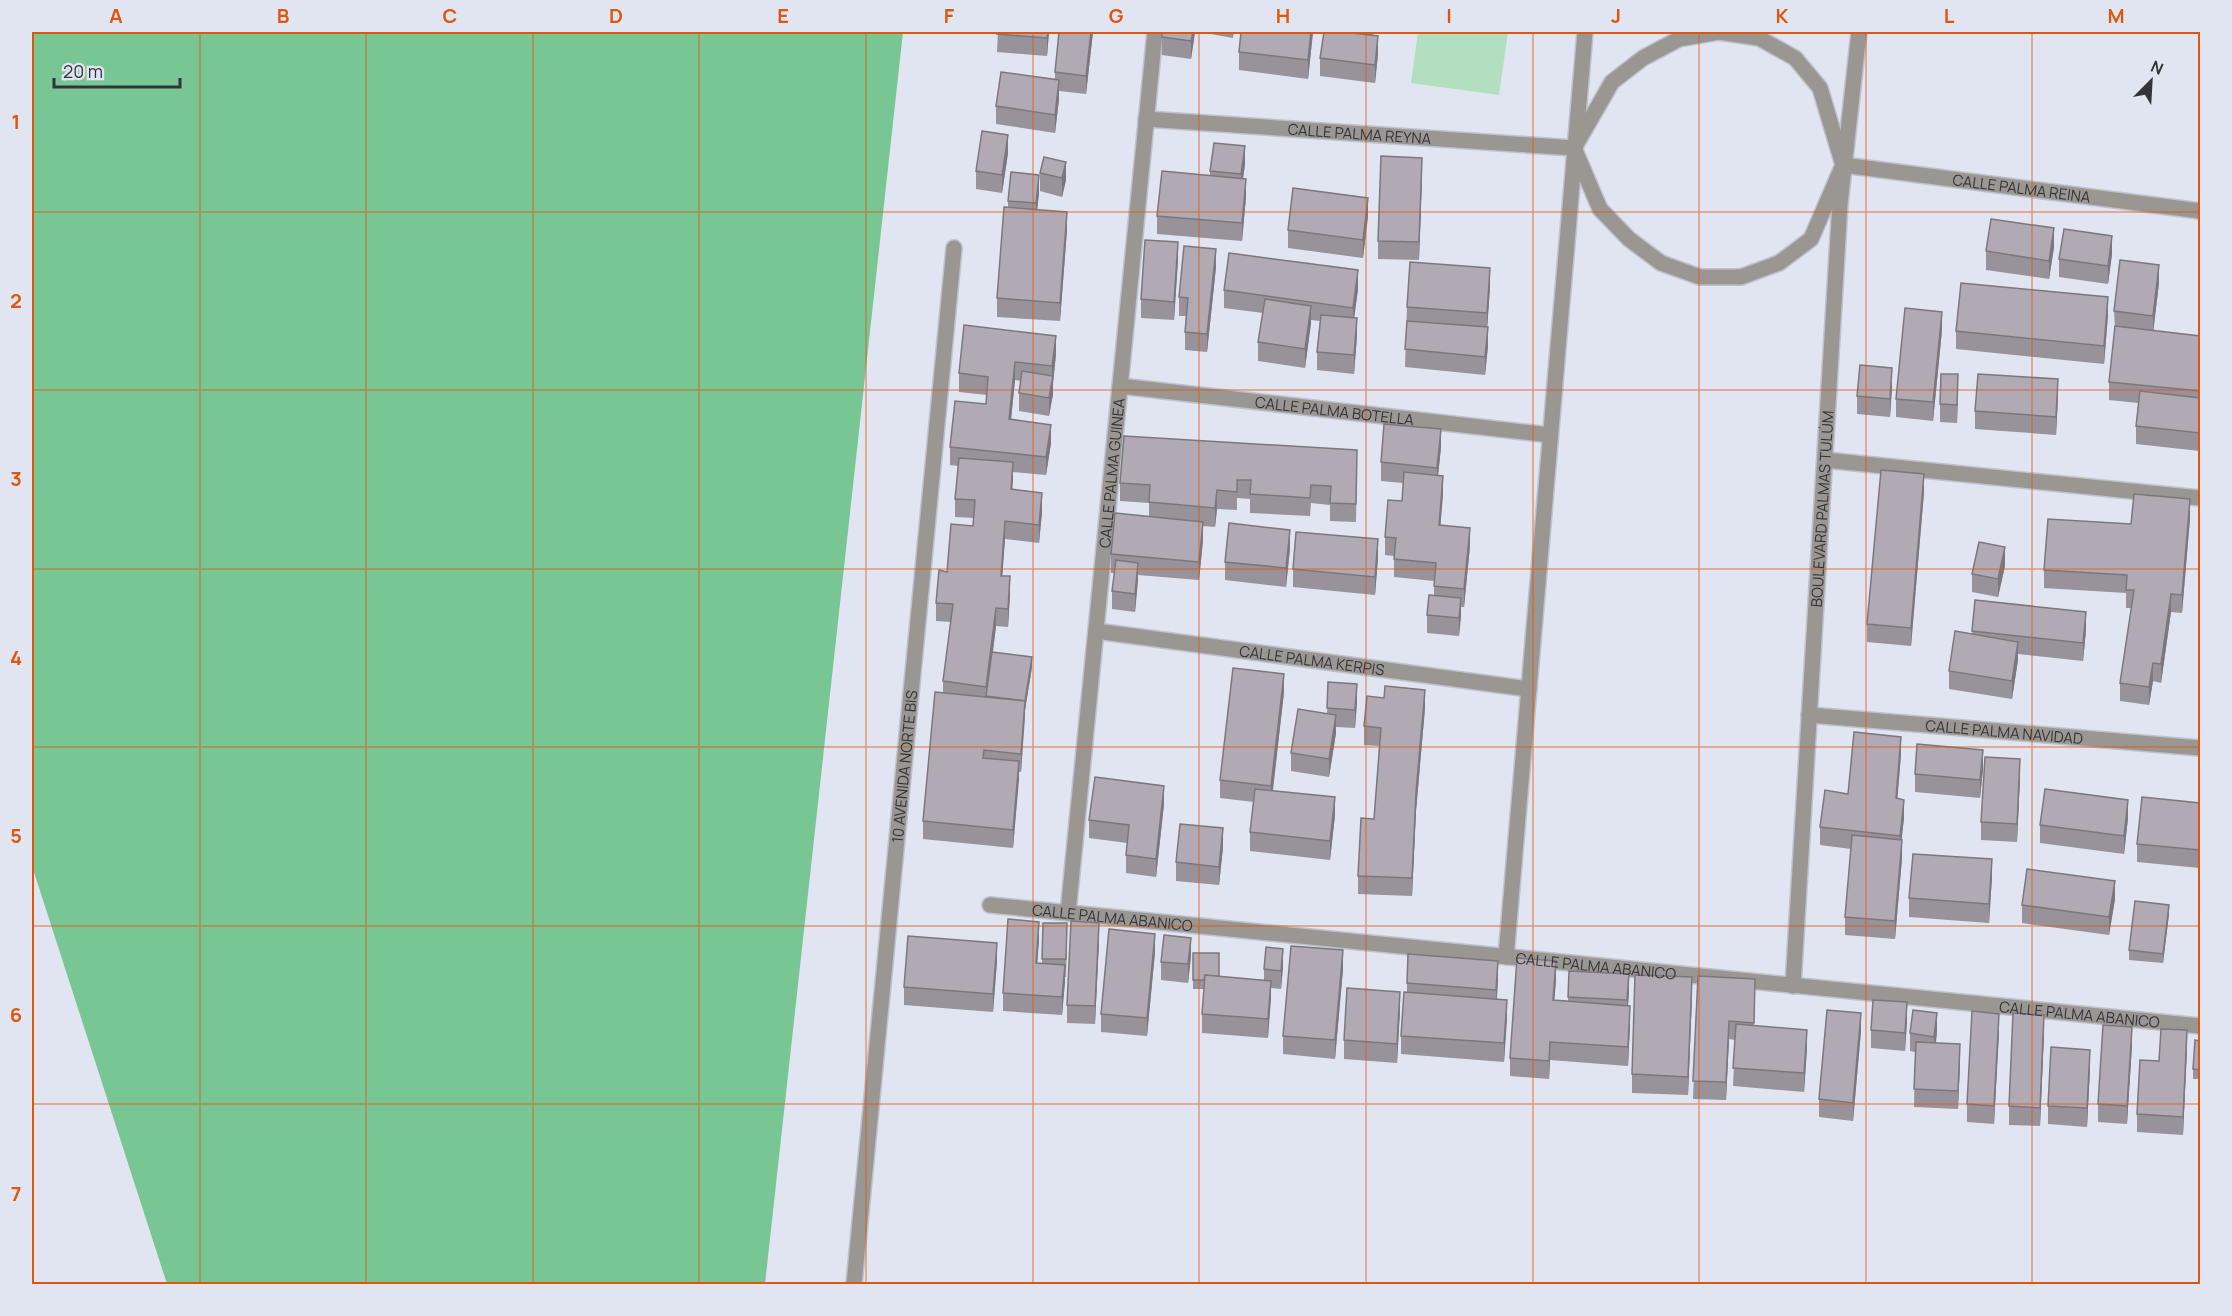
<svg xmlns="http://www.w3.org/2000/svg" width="2232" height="1316" font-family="Manrope,sans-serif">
  <rect width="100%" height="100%" fill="#e1e5f1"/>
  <!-- green -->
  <path fill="#b1dfbf" d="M1418,32H1508L1499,95L1411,83Z"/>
  <!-- forest -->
  <path fill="#78c694" d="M32,32H903L765,1284H167L32,866Z"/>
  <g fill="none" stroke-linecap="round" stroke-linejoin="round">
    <!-- street casing -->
    <g stroke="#bec2cc" stroke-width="18">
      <g id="street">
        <path d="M1719,32L1759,38L1795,58L1820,88L1843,165L1811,239L1779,263L1741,277H1700L1661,263L1629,239L1600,209L1574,148L1612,82L1643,58L1679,39Z"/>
        <path id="s1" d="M1146,119L1574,148"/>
        <path id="s2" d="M1843,165L2200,211"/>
        <path id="s3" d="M1120,386L1550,435"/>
        <path d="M1825,460L2200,498"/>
        <path id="s4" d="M1096,631L1529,689"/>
        <path id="s5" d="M1809,715L2200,748"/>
        <path id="s6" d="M990,905L2200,1026"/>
        <path id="s7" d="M1068,913L1155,32"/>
        <path d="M1506,957L1585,32"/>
        <path id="s8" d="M1793,986L1840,204L1859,32"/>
        <path id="s9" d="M854,1284L954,248"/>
      </g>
    </g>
    <!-- street -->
    <use href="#street" stroke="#9a9692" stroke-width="15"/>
  </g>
  <!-- wall -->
  <g fill="#98929b">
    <path d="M998,32H1049L1047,56L997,52Z"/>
    <path d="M1093,32L1086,94L1059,91V99L1055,133L996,124V106L1055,80V72Z"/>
    <path d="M1195,32L1191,59L1162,55V37Z"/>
    <path d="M1199,32H1234L1233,38Z"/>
    <path d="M1313,32L1308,79L1239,70V52Z"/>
    <path d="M1324,32H1374L1373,35L1378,54L1375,83L1320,76V58Z"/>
    <path d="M1008,153L1002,193L976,189V171Z"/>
    <path d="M1044,157L1066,180L1062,197L1040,191V173Z"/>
    <path d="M1245,164L1243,178L1246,197L1242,241L1157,234V216L1210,175V171Z"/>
    <path d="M1422,176L1419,260L1378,259V241Z"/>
    <path d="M1039,193L1037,210L1067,230L1060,321L997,317V298L1008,208V201Z"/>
    <path d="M1368,216L1363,258L1288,248V230Z"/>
    <path d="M2054,247L2049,279L1986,270V251Z"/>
    <path d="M2112,254L2108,284L2059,277V259Z"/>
    <path d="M1178,260L1174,320L1141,318V299Z"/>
    <path d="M1216,267L1207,352L1185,350V332L1186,316H1179V297Z"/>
    <path d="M2159,283L2153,331L2200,336V451L2136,444V426L2138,403L2109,400V382L2115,329L2114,311Z"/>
    <path d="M1490,287L1487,327L1488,346L1485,375L1405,367L1407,307Z"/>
    <path d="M1358,289L1354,318L1357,336L1354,374L1317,370V352L1320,321L1311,320L1305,368L1258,361V342L1263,313L1224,308V290Z"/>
    <path d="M2108,315L2104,364L1956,349V331Z"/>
    <path d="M1942,330L1933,421L1896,417V399Z"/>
    <path d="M1056,354L1053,383V394L1049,416L1019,411V393L1021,381L1015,380L1011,420L1051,443L1046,475L1013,472L1012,489L1042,512L1039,543L1005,539L1002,576L1010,594L1008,627L996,626L993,652L1032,667L1025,710V719L1021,772H1019L1013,848L923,839V821L943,693V681L951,622L936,621V603L947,572L973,526L974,518L955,517V499L958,466L950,465V447L986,404L987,395L959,392V373Z"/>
    <path d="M1892,387L1890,417L1857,414V396Z"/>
    <path d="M1958,392L1957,423L1940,422V404Z"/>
    <path d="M2058,397L2056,435L1975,429V411Z"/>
    <path d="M1441,447L1438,475L1443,494L1440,526L1470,546L1464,607H1461L1459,636L1427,633V615L1434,595V581L1394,577V556L1385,555V537L1402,501L1403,483L1381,481V462Z"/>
    <path d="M1357,469L1356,522L1330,521V505L1311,503L1310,516L1250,513V499L1237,498V510L1217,509L1215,527L1203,526V540L1199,580L1138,575L1135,612L1112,609V591L1114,573H1111V554L1149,517V503L1120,501V483Z"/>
    <path d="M1924,492L1911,646L1867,642V624Z"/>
    <path d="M2190,518L2182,613L2171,612L2161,683L2153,681L2149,705L2120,701V683L2131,608H2126V593L2044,588V570L2131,524Z"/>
    <path d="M1290,548L1286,587L1225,580V562Z"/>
    <path d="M1378,558L1375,595L1293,587V569Z"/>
    <path d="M2005,566L1998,597L1972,592V574Z"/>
    <path d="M1975,600L2086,630L2083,661L2018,654V660L2012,699L1949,689V671L1972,634Z"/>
    <path d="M1328,682L1357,702L1355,728L1336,727V733L1329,777L1291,771V753L1327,714Z"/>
    <path d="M1284,692L1273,791L1335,815L1330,860L1250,851V832L1254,802L1220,798V780Z"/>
    <path d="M1425,708L1416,811L1412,896L1358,894V876L1374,819L1379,746L1364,745V726Z"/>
    <path d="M1901,755L1897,799L1904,818L1901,840L1902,858L1895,939L1845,935V917L1851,849L1820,845V827L1848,794Z"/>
    <path d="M1983,769L1980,798L1915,792V774Z"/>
    <path d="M2020,777L2017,842L1981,840V822Z"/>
    <path d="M2200,803V868L2137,862V844Z"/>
    <path d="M1164,804L1156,877L1126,873V855L1127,843L1089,838V820Z"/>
    <path d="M2128,818L2124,854L2040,843V825Z"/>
    <path d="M1223,847L1219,885L1176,881V862Z"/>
    <path d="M1992,877L1989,923L1909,917V898Z"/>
    <path d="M2115,899L2109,935L2022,923V905Z"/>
    <path d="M2169,914L2163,963L2129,960V950Z"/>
    <path d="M1043,923L1067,941L1066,977H1065L1062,1015L1003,1011V993L1039,940L1037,963H1042Z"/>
    <path d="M1099,941L1095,1024L1067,1023V1005Z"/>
    <path d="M1155,952L1147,1036L1101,1032V1014Z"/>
    <path d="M1193,953L1219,977L1264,980V969L1283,967L1281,989L1271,988L1268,1038L1202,1033V1014L1204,989H1193Z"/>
    <path d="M1191,956L1188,983L1161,980V962Z"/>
    <path d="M997,961L993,1012L904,1005V987Z"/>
    <path d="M1343,969L1335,1059L1283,1054V1036Z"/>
    <path d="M1569,971L1629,992L1628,1006L1630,1024L1628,1066L1550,1060L1549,1079L1510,1076V1058L1556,980L1554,1000L1568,1001Z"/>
    <path d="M1698,976L1755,997L1754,1026L1807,1048L1804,1092L1733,1086L1735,1040L1729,1039L1726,1100L1693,1099Z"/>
    <path d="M1498,979L1497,999L1507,1018L1504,1062L1401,1054V1036L1407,992V983Z"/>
    <path d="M1692,995L1688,1095L1632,1093V1074Z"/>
    <path d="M1400,1010L1397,1063L1344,1059V1040Z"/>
    <path d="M1907,1020L1905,1051L1871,1048V1030Z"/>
    <path d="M1861,1031L1853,1121L1819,1117V1099Z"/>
    <path d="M1937,1032L1936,1043L1960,1062L1958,1109L1914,1107L1915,1052L1910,1051V1033Z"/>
    <path d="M1999,1032L1994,1124L1967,1122V1104Z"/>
    <path d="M2044,1033L2040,1126L2009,1125V1106Z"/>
    <path d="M2200,1041V1079H2193V1069Z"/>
    <path d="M2132,1045L2127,1124L2098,1122V1104Z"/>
    <path d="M2187,1048L2183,1135L2137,1132V1114L2159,1061Z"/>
    <path d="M2090,1068L2087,1127L2048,1124V1106Z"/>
  </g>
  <!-- shaded-wall -->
  <g fill="#7c777e">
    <path d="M1048,32H1049L1047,56V38Z"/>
    <path d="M1091,32H1093L1086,94V76Z"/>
    <path d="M1193,32H1195L1191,59V41Z"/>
    <path d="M1311,32H1313L1308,79V60Z"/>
    <path d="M1378,36V54L1375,83V65Z"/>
    <path d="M1059,80V99L1055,133V115Z"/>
    <path d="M1008,135V153L1002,193V175Z"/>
    <path d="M1245,146V164L1241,193V174Z"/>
    <path d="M1422,158V176L1419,260V242Z"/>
    <path d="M1066,162V180L1062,197V178Z"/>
    <path d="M1039,175V193L1036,221V203Z"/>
    <path d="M1246,179V197L1242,241V223Z"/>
    <path d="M1368,198V216L1363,258V240Z"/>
    <path d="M1067,212V230L1060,321V303Z"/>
    <path d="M2054,228V247L2049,279V261Z"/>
    <path d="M2112,236V254L2108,284V266Z"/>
    <path d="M1178,242V260L1174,320V302Z"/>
    <path d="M1216,249V267L1207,352V334Z"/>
    <path d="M2159,265V283L2153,334V316Z"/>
    <path d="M1490,268V287L1487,332V313Z"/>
    <path d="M1358,270V289L1353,326V308Z"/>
    <path d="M2108,297V315L2104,364V346Z"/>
    <path d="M1311,306V324L1305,368V349Z"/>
    <path d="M1942,312V330L1933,421V402Z"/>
    <path d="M1357,318V336L1354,374V355Z"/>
    <path d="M1488,327V346L1485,375V357Z"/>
    <path d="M1056,336V354L1053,383V394L1049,416V398L1052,377V366Z"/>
    <path d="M1015,362V380L1009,438V419Z"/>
    <path d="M1892,368V387L1890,417V399Z"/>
    <path d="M1958,374V392L1957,423V405Z"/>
    <path d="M2058,379V397L2056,435V417Z"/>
    <path d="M1051,425V443L1046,475V457Z"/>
    <path d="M1441,429V447L1437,486V468Z"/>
    <path d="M1013,462V480L1011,507V489Z"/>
    <path d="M1924,474V492L1911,646V628Z"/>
    <path d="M1443,476V494L1439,544V525Z"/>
    <path d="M1217,490V509L1215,527V508Z"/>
    <path d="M1042,493V512L1039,543V525Z"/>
    <path d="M2190,499V518L2182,613V595Z"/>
    <path d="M1005,521V539L1001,594V576Z"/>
    <path d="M1203,522V540L1199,580V562Z"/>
    <path d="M1470,528V546L1464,607V589Z"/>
    <path d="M1290,530V548L1286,587V568Z"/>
    <path d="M1378,539V558L1375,595V577Z"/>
    <path d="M2005,547V566L1998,597V579Z"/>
    <path d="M1138,563V581L1135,612V594Z"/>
    <path d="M1010,576V594L1008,627V609Z"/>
    <path d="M2171,594V612L2161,683V664Z"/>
    <path d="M1461,598V617L1459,636V618Z"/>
    <path d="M996,608V626L987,696H986V687Z"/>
    <path d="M2086,612V630L2083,661V643Z"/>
    <path d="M2018,642V660L2012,699V681Z"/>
    <path d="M1032,657V667L1025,710L1021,772V754L1025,702Z"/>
    <path d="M2153,663V681L2149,705V687Z"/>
    <path d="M1284,674V692L1271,804V786Z"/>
    <path d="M1357,684V702L1355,728V710Z"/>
    <path d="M1425,690V708L1416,811L1412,896V878L1416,792Z"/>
    <path d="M1336,715V733L1329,777V759Z"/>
    <path d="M1901,737V755L1896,816V798Z"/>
    <path d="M1983,750V769L1980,798V780Z"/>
    <path d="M2020,759V777L2017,842V824Z"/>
    <path d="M1019,761V780L1013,848V830Z"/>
    <path d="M1164,786V804L1156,877V859Z"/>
    <path d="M1335,797V815L1330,860V841Z"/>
    <path d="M1904,800V818L1900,855V836Z"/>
    <path d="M2128,800V818L2124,854V836Z"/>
    <path d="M1223,828V847L1219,885V867Z"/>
    <path d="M1902,840V858L1895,939V921Z"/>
    <path d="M1992,859V877L1989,923V904Z"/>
    <path d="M2115,881V899L2109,935V917Z"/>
    <path d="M2169,905V914L2163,963V954Z"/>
    <path d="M1039,922V940L1036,981V963Z"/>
    <path d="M1099,923V941L1095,1024V1006Z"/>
    <path d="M1155,934V952L1147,1036V1018Z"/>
    <path d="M1191,938V956L1188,983V964Z"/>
    <path d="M997,943V961L993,1012V994Z"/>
    <path d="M1283,949V967L1281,989V971Z"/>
    <path d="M1343,950V969L1335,1059V1040Z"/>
    <path d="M1498,961V979L1496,1009V990Z"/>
    <path d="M1556,961V980L1553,1019V1000Z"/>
    <path d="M1065,965V983L1062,1015V997Z"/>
    <path d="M1629,974V992L1627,1018V1000Z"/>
    <path d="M1692,977V995L1688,1095V1077Z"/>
    <path d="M1271,981V999L1268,1038V1019Z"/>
    <path d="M1400,992V1010L1397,1063V1044Z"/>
    <path d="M1507,1000V1018L1504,1062V1043Z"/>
    <path d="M1907,1002V1020L1905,1051V1033Z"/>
    <path d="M1630,1006V1024L1628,1066V1047Z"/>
    <path d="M1861,1013V1031L1853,1121V1103Z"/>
    <path d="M1937,1013V1032L1934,1055V1037Z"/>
    <path d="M1999,1014V1032L1994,1124V1106Z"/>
    <path d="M2044,1015V1033L2040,1126V1108Z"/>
    <path d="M1729,1021V1039L1726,1100V1082Z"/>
    <path d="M2132,1027V1045L2127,1124V1106Z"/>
    <path d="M1807,1030V1048L1804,1092V1073Z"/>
    <path d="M2187,1030V1048L2183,1135V1117Z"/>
    <path d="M1550,1042V1060L1549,1079V1061Z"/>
    <path d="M1960,1044V1062L1958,1109V1091Z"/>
    <path d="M2090,1050V1068L2087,1127V1108Z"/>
  </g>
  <!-- building -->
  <g fill="#b1aab4" stroke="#7c777e" stroke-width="1.5">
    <path d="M998,32H1048L1047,38L997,34Z"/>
    <path d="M1059,32H1091L1086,76L1055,72Z"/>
    <path d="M1162,32H1193L1191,41L1162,37Z"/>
    <path d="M1241,32H1311L1308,60L1239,52Z"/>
    <path d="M1324,32H1344L1378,36L1375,65L1320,58Z"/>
    <path d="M1001,72L1059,80L1055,115L996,106Z"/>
    <path d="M982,131L1008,135L1002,175L976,171Z"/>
    <path d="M1214,143L1245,146L1241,174L1210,171Z"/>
    <path d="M1381,156L1422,158L1419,242L1378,241Z"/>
    <path d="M1044,157L1066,162L1062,178L1040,173Z"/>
    <path d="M1162,171L1246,179L1242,223L1157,216Z"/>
    <path d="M1011,172L1039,175L1036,203L1008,201Z"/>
    <path d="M1293,188L1368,198L1363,240L1288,230Z"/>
    <path d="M1004,207L1067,212L1060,303L997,298Z"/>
    <path d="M1991,219L2054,228L2049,261L1986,251Z"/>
    <path d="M2064,229L2112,236L2108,266L2059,259Z"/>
    <path d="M1145,240L1178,242L1174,302L1141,299Z"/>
    <path d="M1184,246L1216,249L1207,334L1185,332L1188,298L1179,297Z"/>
    <path d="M1229,253L1358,270L1353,308L1224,290Z"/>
    <path d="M2120,260L2159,265L2153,316L2114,311Z"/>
    <path d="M1410,262L1490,268L1487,313L1407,307Z"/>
    <path d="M1961,283L2108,297L2104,346L1956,331Z"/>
    <path d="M1265,299L1311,306L1305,349L1258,342Z"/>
    <path d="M1905,308L1942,312L1933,402L1896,399Z"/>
    <path d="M1321,315L1357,318L1354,355L1317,352Z"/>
    <path d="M1407,321L1488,327L1485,357L1405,349Z"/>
    <path d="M964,325L1056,336L1052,366L1015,362L1009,419L1051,425L1046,457L950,447L955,401L986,404L988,377L959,373Z"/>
    <path d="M2115,326L2200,336V391L2109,382Z"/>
    <path d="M1860,365L1892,368L1890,399L1857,396Z"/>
    <path d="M1022,371L1053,376L1049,398L1019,393Z"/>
    <path d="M1941,374H1958L1957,405L1940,404Z"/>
    <path d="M1978,374L2058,379L2056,417L1975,411Z"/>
    <path d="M2140,391L2200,398V433L2136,426Z"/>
    <path d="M1384,424L1441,429L1437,468L1381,462Z"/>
    <path d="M1124,436L1357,450L1356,504L1330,503L1331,486L1311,485L1310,498L1250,494L1251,480H1237V492L1217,490L1215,508L1149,502L1150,485L1120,483Z"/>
    <path d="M959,458L1013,462L1011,489L1042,493L1039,525L1005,521L1001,576H1010L1008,609L996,608L986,687L943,681L953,604L936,603L939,570L947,572L951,524L973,526L975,500L955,499Z"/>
    <path d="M1881,470L1924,474L1911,628L1867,624Z"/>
    <path d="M1404,472L1443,476L1439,525L1470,528L1464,589L1434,586L1436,563L1394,559L1396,538L1385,537L1388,500L1402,501Z"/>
    <path d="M2134,494L2190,499L2182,595L2171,594L2161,664L2153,663L2149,687L2120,683L2134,590H2126L2127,575L2044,570L2048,519L2131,524Z"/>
    <path d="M1115,513L1203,522L1199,562L1111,554Z"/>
    <path d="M1229,523L1290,530L1286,568L1225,562Z"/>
    <path d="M1296,532L1378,539L1375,577L1293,569Z"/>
    <path d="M1979,542L2005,547L1998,579L1972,574Z"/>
    <path d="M1116,560L1138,563L1135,594L1112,591Z"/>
    <path d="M1429,595L1461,598L1459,618L1427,615Z"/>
    <path d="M1975,600L2086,612L2083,643L1972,631Z"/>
    <path d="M1955,631L2018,642L2012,681L1949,671Z"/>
    <path d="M992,652L1032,657L1025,701L986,696Z"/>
    <path d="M1233,668L1284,674L1271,786L1220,780Z"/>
    <path d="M1328,682L1357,684L1355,710L1327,708Z"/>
    <path d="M1385,686L1425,690L1416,792L1412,878L1358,876L1361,818L1374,819L1381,728L1364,726L1367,696L1384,698Z"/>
    <path d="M935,692L1025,701L1021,754L984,750L983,758L1019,761L1013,830L923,821Z"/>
    <path d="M1298,709L1336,715L1329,759L1291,753Z"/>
    <path d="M1854,732L1901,737L1896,798L1904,800L1900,836L1820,827L1825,790L1848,794Z"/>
    <path d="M1917,744L1983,750L1980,780L1915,774Z"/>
    <path d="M1985,757L2020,759L2017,824L1981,822Z"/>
    <path d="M1095,777L1164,786L1156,859L1126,855L1129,825L1089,820Z"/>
    <path d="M1255,789L1335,797L1330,841L1250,832Z"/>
    <path d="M2045,789L2128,800L2124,836L2040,825Z"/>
    <path d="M2142,797L2200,803V850L2137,844Z"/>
    <path d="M1180,824L1223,828L1219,867L1176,862Z"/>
    <path d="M1852,835L1902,840L1895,921L1845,917Z"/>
    <path d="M1913,854L1992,859L1989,904L1909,898Z"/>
    <path d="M2027,869L2115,881L2109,917L2022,905Z"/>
    <path d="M2135,901L2169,905L2163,954L2129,950Z"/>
    <path d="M1008,919L1039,922L1036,963L1065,965L1062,997L1003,993Z"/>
    <path d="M1071,921L1099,923L1095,1006L1067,1005Z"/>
    <path d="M1043,923H1067L1066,959H1042Z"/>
    <path d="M1109,929L1155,934L1147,1018L1101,1014Z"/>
    <path d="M1164,935L1191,938L1188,964L1161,962Z"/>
    <path d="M908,936L997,943L993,994L904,987Z"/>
    <path d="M1291,946L1343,950L1335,1040L1283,1036Z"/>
    <path d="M1266,947L1283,949L1281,971L1264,969Z"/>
    <path d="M1193,953H1219V977L1205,975L1204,980H1193Z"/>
    <path d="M1408,954L1498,961L1496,990L1407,983Z"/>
    <path d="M1517,958L1556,961L1553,1000L1630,1006L1628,1047L1550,1042L1549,1061L1510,1058Z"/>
    <path d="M1569,971L1629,974L1627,1000L1568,997Z"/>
    <path d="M1205,975L1271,981L1268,1019L1202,1014Z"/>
    <path d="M1635,975L1692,977L1688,1077L1632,1074Z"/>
    <path d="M1698,976L1755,979L1754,1023L1729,1021L1726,1082L1693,1081Z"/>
    <path d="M1347,988L1400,992L1397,1044L1344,1040Z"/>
    <path d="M1404,992L1507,1000L1504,1043L1401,1036Z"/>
    <path d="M1873,1000L1907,1002L1905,1033L1871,1030Z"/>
    <path d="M1827,1010L1861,1013L1853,1103L1819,1099Z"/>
    <path d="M1913,1010L1937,1013L1934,1037L1910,1033Z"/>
    <path d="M1972,1011L1999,1014L1994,1106L1967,1104Z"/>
    <path d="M2013,1013L2044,1015L2040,1108L2009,1106Z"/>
    <path d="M1736,1024L1807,1030L1804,1073L1733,1068Z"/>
    <path d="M2103,1025L2132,1027L2127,1106L2098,1104Z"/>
    <path d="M2161,1029L2187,1030L2183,1117L2137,1114L2140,1060L2159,1061Z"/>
    <path d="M2195,1040L2200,1041V1070L2193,1069Z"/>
    <path d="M1916,1042L1960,1044L1958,1091L1914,1089Z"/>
    <path d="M2051,1047L2090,1050L2087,1108L2048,1106Z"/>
  </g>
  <!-- grid -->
  <path fill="none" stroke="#df570e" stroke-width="1.5" stroke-opacity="0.55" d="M200,32V1284M366,32V1284M533,32V1284M699,32V1284M866,32V1284M1033,32V1284M1199,32V1284M1366,32V1284M1533,32V1284M1699,32V1284M1866,32V1284M2032,32V1284M32,212H2200M32,390H2200M32,569H2200M32,747H2200M32,926H2200M32,1104H2200"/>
  <g text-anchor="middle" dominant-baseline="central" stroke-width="6" stroke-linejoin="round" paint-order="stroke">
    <!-- street labels -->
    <g font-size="15" fill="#333439" stroke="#e1e5f1">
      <text stroke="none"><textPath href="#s1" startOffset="214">CALLE PALMA REYNA</textPath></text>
      <text stroke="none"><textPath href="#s2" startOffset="180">CALLE PALMA REINA</textPath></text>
      <text stroke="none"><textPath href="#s3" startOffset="216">CALLE PALMA BOTELLA</textPath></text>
      <text stroke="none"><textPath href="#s7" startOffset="442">CALLE PALMA GUINEA</textPath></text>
      <text stroke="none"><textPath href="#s8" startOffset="478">BOULEVARD PALMAS TULÚM</textPath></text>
      <text stroke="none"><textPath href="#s4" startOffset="218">CALLE PALMA KERPIS</textPath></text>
      <text stroke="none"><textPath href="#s5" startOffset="196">CALLE PALMA NAVIDAD</textPath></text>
      <text stroke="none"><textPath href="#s9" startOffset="520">10 AVENIDA NORTE BIS</textPath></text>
      <text stroke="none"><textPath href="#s6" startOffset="123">CALLE PALMA ABANICO</textPath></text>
      <text stroke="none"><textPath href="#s6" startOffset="609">CALLE PALMA ABANICO</textPath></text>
      <text stroke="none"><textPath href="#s6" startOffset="1095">CALLE PALMA ABANICO</textPath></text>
    </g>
  </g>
  <!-- border -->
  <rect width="2232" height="1316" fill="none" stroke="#e1e5f1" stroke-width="66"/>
  <!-- north arrow -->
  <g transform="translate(2151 81) rotate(24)" stroke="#e1e5f1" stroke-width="4.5" paint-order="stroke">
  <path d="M0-4.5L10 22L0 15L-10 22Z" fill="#333439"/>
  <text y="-9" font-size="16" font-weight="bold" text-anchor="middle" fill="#333439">N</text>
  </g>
  <!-- scale -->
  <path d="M54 78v9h126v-9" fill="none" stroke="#333439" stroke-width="3"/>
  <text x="63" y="78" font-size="18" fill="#333439" stroke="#e1e5f1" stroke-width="4.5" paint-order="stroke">20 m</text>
  <rect x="33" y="33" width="2166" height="1250" fill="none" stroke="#df570e" stroke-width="2"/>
  <g font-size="20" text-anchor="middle" font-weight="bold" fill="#df570e">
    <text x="116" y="23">A</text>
    <text x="283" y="23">B</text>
    <text x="450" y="23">C</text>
    <text x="616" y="23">D</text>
    <text x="783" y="23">E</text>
    <text x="949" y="23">F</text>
    <text x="1116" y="23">G</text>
    <text x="1283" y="23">H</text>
    <text x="1449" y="23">I</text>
    <text x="1616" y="23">J</text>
    <text x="1782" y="23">K</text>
    <text x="1949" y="23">L</text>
    <text x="2116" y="23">M</text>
    <text x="16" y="129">1</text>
    <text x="16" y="308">2</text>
    <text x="16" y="486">3</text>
    <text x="16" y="665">4</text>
    <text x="16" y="843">5</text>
    <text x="16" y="1022">6</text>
    <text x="16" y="1201">7</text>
  </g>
</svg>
